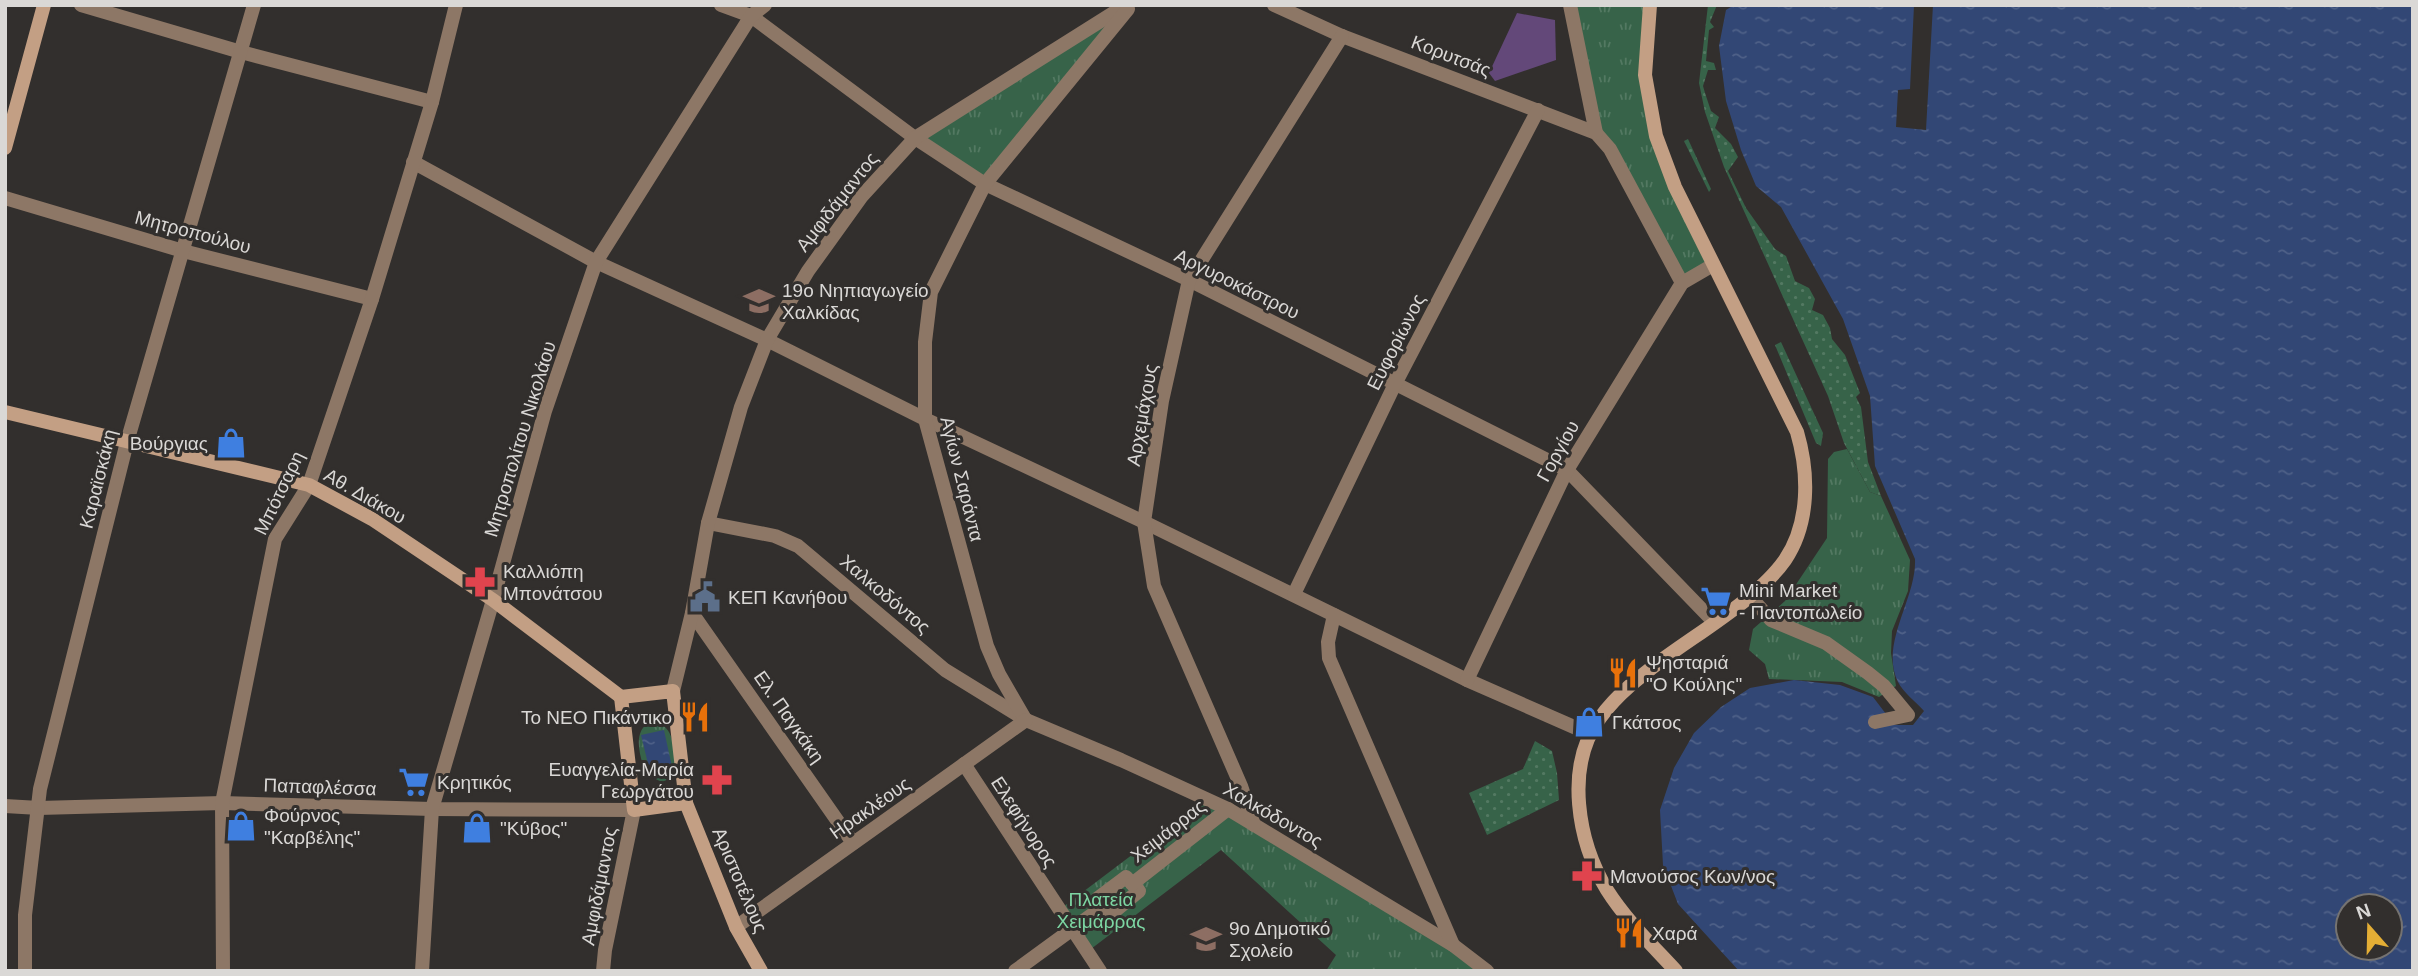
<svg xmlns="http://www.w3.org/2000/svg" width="2418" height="976" font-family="Arial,sans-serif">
  <defs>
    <pattern id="grass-dots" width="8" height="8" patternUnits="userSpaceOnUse" patternTransform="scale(1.75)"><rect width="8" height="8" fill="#376349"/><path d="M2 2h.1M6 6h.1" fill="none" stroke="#537962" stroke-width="1.8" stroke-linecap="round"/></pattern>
    <pattern id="park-tufts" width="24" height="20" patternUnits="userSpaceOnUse" patternTransform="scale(1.75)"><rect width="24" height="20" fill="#376349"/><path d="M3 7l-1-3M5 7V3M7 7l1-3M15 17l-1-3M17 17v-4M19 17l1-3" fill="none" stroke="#537962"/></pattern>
    <pattern id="water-ripples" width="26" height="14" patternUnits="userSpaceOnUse" patternTransform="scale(1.75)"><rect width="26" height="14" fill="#324775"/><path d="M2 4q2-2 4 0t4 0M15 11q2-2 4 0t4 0" fill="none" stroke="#4f6188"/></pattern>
  </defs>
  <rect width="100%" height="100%" fill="#322f2d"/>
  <!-- grass -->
  <g fill="url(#grass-dots)">
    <path d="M1708,5H1717L1710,22L1714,27L1709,30L1706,61L1714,63L1716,70H1708L1703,86L1705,93L1711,111L1719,117L1715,128L1731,144L1738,157L1728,171L1746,208L1775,249L1786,256L1795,281L1809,288L1815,299L1812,310L1823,315L1830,328L1832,339L1845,355L1860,393L1856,397L1861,407L1868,462L1881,496L1870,492L1844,443L1828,396L1724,167L1705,112L1699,83Z"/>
    <path d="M1688,139L1711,189L1709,192L1684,141Z"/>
    <path d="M1781,342L1823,433L1821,446L1816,443L1775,345Z"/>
    <path d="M1535,741L1552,751L1557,773L1559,800L1487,835L1469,793L1523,769Z"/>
  </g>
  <!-- park -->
  <g fill="url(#park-tufts)">
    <path d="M1126,5L985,184L915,138Z"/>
    <path d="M1570,5H1650L1645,75L1656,136L1713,265L1682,283L1596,133Z"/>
    <path d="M1847,449L1870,492L1881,496L1910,560L1908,591L1892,631L1891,653L1896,686L1879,697L1842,682L1769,679L1765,664L1749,650L1753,629L1785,601L1827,538L1828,459L1834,452Z"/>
    <path d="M651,722C675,722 674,751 677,769L671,778L662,782L647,775C640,759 631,730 651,722Z"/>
    <path d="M1206,799L1487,971H1326L1336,955L1221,850L1087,952L1059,910Z"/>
  </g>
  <!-- water -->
  <g fill="url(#water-ripples)" fill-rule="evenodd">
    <path d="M1734,5H1914L1910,89L1898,90L1896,127L1926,130L1933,5H2413V971H1739L1678,904L1663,865L1660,810L1674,768L1694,733L1721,707L1750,688L1794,680L1840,685L1873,697L1886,714L1872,725H1913L1924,711C1916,702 1903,692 1898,682C1879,644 1917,598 1915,559L1875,466L1870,396L1843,319L1781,207L1756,186L1741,150L1726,101L1719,46L1726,10ZM2348,906H2390V948H2348Z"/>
    <path d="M664,730L672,767L650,772L641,735Z"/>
  </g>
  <!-- building -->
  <path fill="#634879" d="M1517,13L1555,20L1556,60L1495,81L1489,73Z"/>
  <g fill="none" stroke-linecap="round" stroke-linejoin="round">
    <!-- street -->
    <g stroke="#8d7766" stroke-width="14">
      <path d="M81,5L241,52L432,102"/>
      <path d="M721,5L751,16L915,138L985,184L1189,280L1567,470L1714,622"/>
      <path d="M1274,5L1342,36L1596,133L1610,149L1682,283"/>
      <path d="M1570,5L1596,133"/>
      <path d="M413,162L596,262L767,340L925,419L1144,522L1467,680L1590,734"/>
      <path d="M5,198L183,251L372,299"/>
      <path d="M708,523L775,536L798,546L945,670L1026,720L1121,760L1228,809L1453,945L1487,971"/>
      <path d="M1294,594L1395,384L1538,110"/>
      <path d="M1749,595L1771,620L1826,643L1868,673L1884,686L1908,715L1875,722"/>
      <path d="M692,613L853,843"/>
      <path d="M1334,615L1328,642L1329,658L1453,945"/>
      <path d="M1467,680L1567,470L1682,283L1713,265"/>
      <path d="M673,691L692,613L708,523L741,407L767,340L808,271L862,196L915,138L1126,5"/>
      <path d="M1025,719L999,674L987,646L925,419V342L931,292L985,184L1128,9"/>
      <path d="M964,764L1100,971"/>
      <path d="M5,806L39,808L222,803L432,809L634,810L605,950L603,971"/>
      <path d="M1254,825L1241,786L1154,586L1144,522L1162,401L1189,280L1342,36"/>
      <path d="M1126,877L1139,891L1111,914L1098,898Z"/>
      <path d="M1132,884L1228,809"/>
      <path d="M736,927L1026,720"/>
      <path d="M25,971V915L40,789L127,442L254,5"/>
      <path d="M223,971L222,803L275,539L309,485L372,299L432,102L456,5"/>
      <path d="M422,971L432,809L493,600L545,411L596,262L751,16L765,5"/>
      <path d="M1015,971L1104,906"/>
    </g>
    <!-- secondary -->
    <g stroke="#c39f84" stroke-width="14">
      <path d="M1650,5L1645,75L1656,136L1675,187L1797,432C1809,473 1810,523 1785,560C1759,597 1703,630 1666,657C1642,675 1617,694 1600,718C1564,767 1578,842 1607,890C1626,920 1652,945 1676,971"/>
      <path d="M5,148L44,5"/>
      <path d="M5,412L309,485L372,519L493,600L621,697"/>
      <path d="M673,691L686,803L634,810L621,697Z"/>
      <path d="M686,803L736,927L761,971"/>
    </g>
  </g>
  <!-- icons -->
  <defs>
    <g id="school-bare" transform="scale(2.415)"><path d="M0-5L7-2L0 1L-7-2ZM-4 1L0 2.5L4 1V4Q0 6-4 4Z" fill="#8d6e63" stroke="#322f2d" stroke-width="2.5" paint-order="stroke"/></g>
    <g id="shop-bare" transform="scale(2.415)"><path d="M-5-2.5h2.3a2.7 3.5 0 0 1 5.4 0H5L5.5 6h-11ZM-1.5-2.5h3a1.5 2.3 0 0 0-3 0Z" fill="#3f7fe0" stroke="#322f2d" stroke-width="2.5" paint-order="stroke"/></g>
    <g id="pharmacy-bare" transform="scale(2.415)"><path d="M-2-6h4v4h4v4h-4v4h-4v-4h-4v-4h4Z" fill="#e0444e" stroke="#322f2d" stroke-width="2.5" paint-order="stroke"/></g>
    <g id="civic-bare" transform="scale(2.415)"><path d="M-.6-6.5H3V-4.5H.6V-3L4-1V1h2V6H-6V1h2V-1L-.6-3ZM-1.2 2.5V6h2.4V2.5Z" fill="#5c6f8a" stroke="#322f2d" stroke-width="2.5" paint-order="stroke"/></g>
    <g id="supermarket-bare" transform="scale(2.415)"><path d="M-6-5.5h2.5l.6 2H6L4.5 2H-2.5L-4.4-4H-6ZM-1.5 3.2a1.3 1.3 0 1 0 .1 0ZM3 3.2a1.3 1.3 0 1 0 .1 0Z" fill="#3f7fe0" stroke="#322f2d" stroke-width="2.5" paint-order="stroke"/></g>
    <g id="restaurant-bare" transform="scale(2.415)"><path d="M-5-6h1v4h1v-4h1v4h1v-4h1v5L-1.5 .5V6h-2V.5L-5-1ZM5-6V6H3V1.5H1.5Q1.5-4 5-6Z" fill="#e8710a" stroke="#322f2d" stroke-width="2.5" paint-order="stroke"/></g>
  </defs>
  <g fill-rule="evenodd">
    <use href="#school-bare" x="759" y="301"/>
    <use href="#shop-bare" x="231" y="443"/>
    <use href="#pharmacy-bare" x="480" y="582"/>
    <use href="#civic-bare" x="705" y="597"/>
    <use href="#supermarket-bare" x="1716" y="601"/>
    <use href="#restaurant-bare" x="1623" y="673"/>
    <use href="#restaurant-bare" x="695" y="717"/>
    <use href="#shop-bare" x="1589" y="722"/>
    <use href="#pharmacy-bare" x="717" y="780"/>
    <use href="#supermarket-bare" x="414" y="782"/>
    <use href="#shop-bare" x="241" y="826"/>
    <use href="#shop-bare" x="477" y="828"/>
    <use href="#pharmacy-bare" x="1587" y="876"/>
    <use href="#restaurant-bare" x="1629" y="933"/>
    <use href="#school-bare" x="1206" y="939"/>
  </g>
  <g text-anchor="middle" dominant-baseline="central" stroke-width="6" stroke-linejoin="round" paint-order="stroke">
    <!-- street labels -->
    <g font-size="19" fill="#dad8d6" stroke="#322f2d">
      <text transform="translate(1451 56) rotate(21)">Κορυτσάς</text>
      <text transform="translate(837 202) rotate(-52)">Αμφιδάμαντος</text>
      <text transform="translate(193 232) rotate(15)">Μητροπούλου</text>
      <text transform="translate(1237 284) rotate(26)">Αργυροκάστρου</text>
      <text transform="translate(1396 342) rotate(-63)">Ευφορίωνος</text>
      <text transform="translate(1142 415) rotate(-80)">Αρχεμάχους</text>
      <text transform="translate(520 439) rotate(-73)">Μητροπολίτου Νικολάου</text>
      <text transform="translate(1558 451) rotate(-61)">Γοργίου</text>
      <text transform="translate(98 479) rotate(-76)">Καραϊσκάκη</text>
      <text transform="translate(962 479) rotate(76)">Αγίων Σαράντα</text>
      <text transform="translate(279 493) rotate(-64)">Μπότσαρη</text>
      <text transform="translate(365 496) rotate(30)">Αθ. Διάκου</text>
      <text transform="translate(885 594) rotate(40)">Χαλκοδόντος</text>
      <text transform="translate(789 717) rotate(55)">Ελ. Παγκάκη</text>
      <text transform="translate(320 787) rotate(2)">Παπαφλέσσα</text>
      <text transform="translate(870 808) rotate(-35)">Ηρακλέους</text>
      <text transform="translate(1273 815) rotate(30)">Χαλκόδοντος</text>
      <text transform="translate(1024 822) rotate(57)">Ελεφήνορος</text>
      <text transform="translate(1168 831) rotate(-38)">Χειμάρρας</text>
      <text transform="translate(740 880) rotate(67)">Αριστοτέλους</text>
      <text transform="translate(599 886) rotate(-79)">Αμφιδάμαντος</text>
    </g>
    <!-- poi labels -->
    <g font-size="19" fill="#dad8d6" stroke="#322f2d" text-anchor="start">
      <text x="782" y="290">19ο Νηπιαγωγείο<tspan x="782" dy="22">Χαλκίδας</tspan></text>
      <text x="208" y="443" text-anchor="end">Βούργιας</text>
      <text x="503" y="571">Καλλιόπη<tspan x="503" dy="22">Μπονάτσου</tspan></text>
      <text x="1739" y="590">Mini Market<tspan x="1739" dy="22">- Παντοπωλείο</tspan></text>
      <text x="728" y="597">ΚΕΠ Κανήθου</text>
      <text x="1646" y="662">Ψησταριά<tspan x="1646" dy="22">"Ο Κούλης"</tspan></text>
      <text x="672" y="717" text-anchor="end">Το ΝΕΟ Πικάντικο</text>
      <text x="1612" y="722">Γκάτσος</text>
      <text x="694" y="769" text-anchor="end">Ευαγγελία-Μαρία<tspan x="694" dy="22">Γεωργάτου</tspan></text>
      <text x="437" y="782">Κρητικός</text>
      <text x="264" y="815">Φούρνος<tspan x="264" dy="22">"Καρβέλης"</tspan></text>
      <text x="500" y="828">"Κύβος"</text>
      <text x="1610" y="876">Μανούσος Κων/νος</text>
      <text x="1229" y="928">9ο Δημοτικό<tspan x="1229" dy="22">Σχολείο</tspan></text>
      <text x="1652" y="933">Χαρά</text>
    </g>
    <!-- park labels -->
    <g font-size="19" fill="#7dd6a3" stroke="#322f2d">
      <text x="1101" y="899">Πλατεία<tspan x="1101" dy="22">Χειμάρρας</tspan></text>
    </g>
  </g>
  <!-- border -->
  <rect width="2418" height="976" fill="none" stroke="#dad8d6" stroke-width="14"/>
  <!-- north arrow -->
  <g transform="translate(2369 927) rotate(340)"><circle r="33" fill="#322f2d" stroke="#757371" stroke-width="2"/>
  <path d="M0-5L12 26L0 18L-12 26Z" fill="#e4ae35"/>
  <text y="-10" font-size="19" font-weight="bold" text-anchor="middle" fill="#dad8d6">N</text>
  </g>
</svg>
